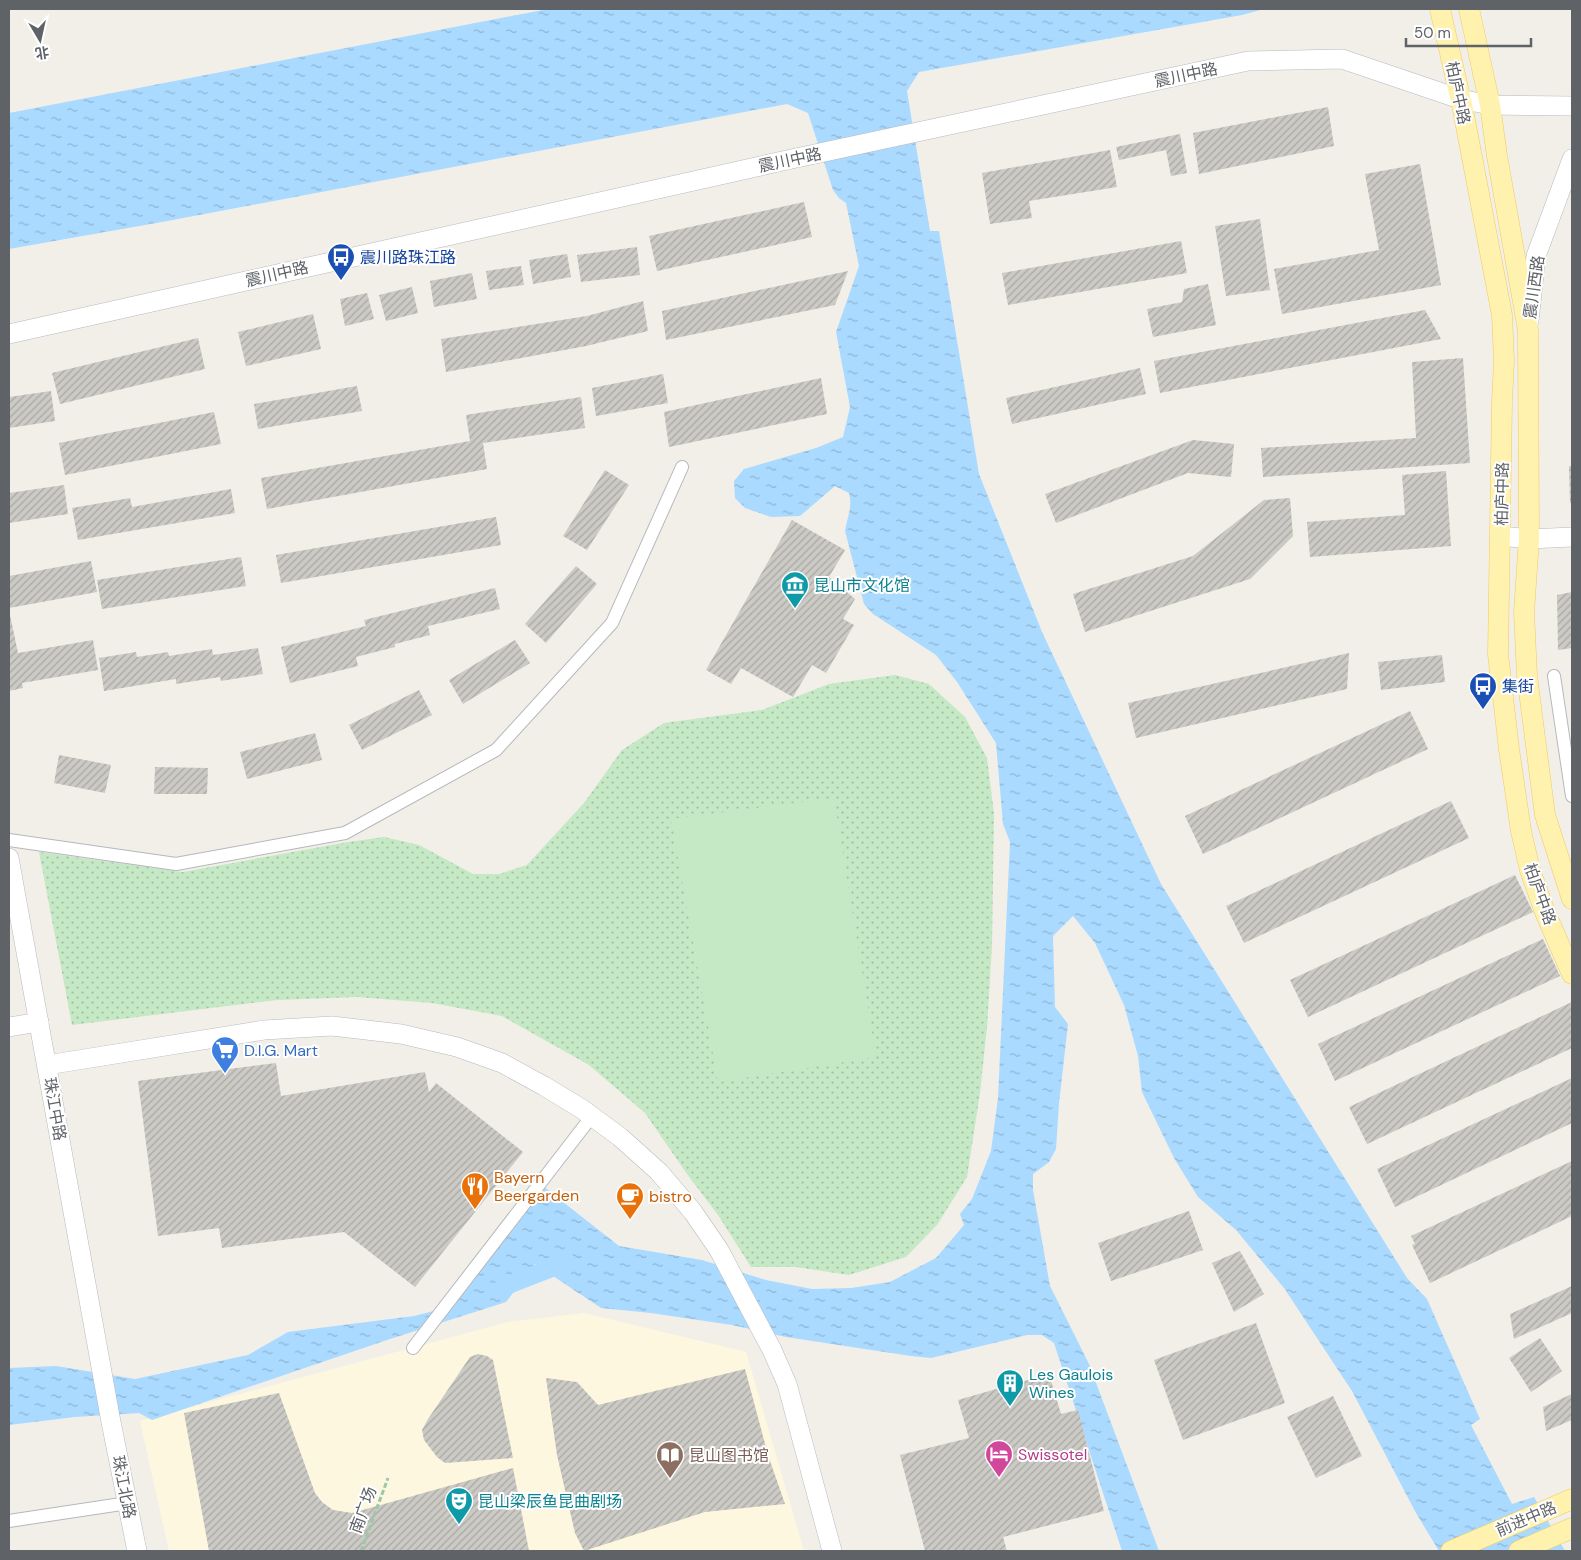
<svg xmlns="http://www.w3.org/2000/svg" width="1581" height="1560" font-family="'DM Sans','Noto Sans SC',sans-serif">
  <defs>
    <pattern id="park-dots" width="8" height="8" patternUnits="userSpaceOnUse" patternTransform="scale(1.25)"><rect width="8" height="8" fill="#c5e8c5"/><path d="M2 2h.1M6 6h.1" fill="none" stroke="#a3c0a4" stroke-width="1.8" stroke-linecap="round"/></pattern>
    <pattern id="water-ripples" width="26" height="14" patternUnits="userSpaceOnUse" patternTransform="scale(1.25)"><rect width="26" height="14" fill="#aadaff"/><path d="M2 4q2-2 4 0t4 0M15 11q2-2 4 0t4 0" fill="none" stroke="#8eb4d2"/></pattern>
    <pattern id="building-hatch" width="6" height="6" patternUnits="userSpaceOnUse" patternTransform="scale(1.25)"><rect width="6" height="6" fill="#cccac5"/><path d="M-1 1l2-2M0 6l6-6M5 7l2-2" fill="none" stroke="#a9a8a4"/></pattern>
  </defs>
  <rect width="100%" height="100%" fill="#f1efe8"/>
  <!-- commercial -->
  <path fill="#fef7e0" d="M584,1313L746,1352L804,1551H169L140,1421L508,1322Z"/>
  <!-- park -->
  <path fill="url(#park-dots)" d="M895,675L929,684L965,717L987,758L994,814L992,945L987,1027L980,1093L967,1177L937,1225L906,1257L849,1275L796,1267H751L718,1215L687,1174L645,1113L589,1065L502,1016L432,1003L357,997L277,1000L72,1025L39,852L183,872L348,842L384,837L419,845L473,874H499L527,865L584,803L622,750L664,723L762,710L829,684Z"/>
  <!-- pitch -->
  <path fill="#c5e8c5" d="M834,798L876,1057L718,1082L671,819Z"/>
  <!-- water -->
  <path fill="url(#water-ripples)" d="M548,9H1264L1242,15L919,72L907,91L930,231H939L979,474L1042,632L1161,884L1407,1278L1427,1299L1480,1419L1471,1425L1512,1504L1534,1497L1565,1551H1439L1416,1513L1352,1391L1284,1288L1236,1230L1198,1197L1174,1158L1142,1092L1138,1056L1124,1005L1095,943L1073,916L1053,936L1055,1007L1068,1024L1059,1103L1056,1149L1049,1162L1033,1174V1190L1050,1286L1089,1364L1159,1551H1122L1054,1343L1042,1335H1027L931,1358L911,1356L786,1337L732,1325L651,1313L601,1308L535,1264L506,1302L387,1340L152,1420L139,1413L75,1417L9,1425V1368L56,1366L135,1379L248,1355L288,1332L414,1316L449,1307L544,1187L619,1246L702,1260L766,1280L812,1289L851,1288L890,1282L936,1258L964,1225L960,1214L972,1199L991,1151L998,1098L1010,842L1003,824L996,743L957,682L936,655L873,614L864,604L845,531C847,517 853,508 849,493L835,486L800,516L771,517L745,508L735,498L734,481L744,469L816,448L843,437L850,407L836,332L859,266L846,203L839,198L833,190L808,113L787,104L162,222L9,249V113Z"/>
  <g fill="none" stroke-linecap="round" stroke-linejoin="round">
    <!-- canal -->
    <path stroke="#aadaff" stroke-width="18" d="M503,1287L567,1262"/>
  </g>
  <!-- building -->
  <g fill="url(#building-hatch)">
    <path d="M1328,107L1334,146L1199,174L1193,133Z"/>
    <path d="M1180,134L1187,173L1171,176L1166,150L1119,160L1116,147Z"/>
    <path d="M1110,150L1117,187L1029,201L1032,218L990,224L982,173Z"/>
    <path d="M1420,164L1441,285L1282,314L1274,269L1379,250L1365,174Z"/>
    <path d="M804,202L812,237L657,271L649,236Z"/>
    <path d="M1260,219L1270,290L1226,296L1215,226Z"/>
    <path d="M1181,241L1187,273L1008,305L1002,273Z"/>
    <path d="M637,247L640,275L581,282L577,255Z"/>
    <path d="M567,254L571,277L533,284L529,260Z"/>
    <path d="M521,266L524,285L489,290L486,271Z"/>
    <path d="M848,271L835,305L666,340L662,311Z"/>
    <path d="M472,273L477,299L434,307L430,281Z"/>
    <path d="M1208,284L1216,325L1153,337L1147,309L1182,302L1184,289Z"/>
    <path d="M412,287L418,313L386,321L379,295Z"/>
    <path d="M367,293L374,319L345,326L340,299Z"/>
    <path d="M643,301L648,331L586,346L446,372L441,339L587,316Z"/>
    <path d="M1425,310L1441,339L1160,393L1154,361Z"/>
    <path d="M313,314L321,349L246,366L238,332Z"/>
    <path d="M198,338L205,369L60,404L52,373Z"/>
    <path d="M1463,358L1470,463L1263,477L1261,448L1416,438L1412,362Z"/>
    <path d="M1140,368L1146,394L1012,424L1006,398Z"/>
    <path d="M663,374L668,403L596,416L592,388Z"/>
    <path d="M821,378L827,414L669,447L664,412Z"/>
    <path d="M357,386L362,411L258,429L254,404Z"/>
    <path d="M51,391L55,421L9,428V397Z"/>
    <path d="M581,397L585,428L483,443L487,469L267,509L261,478L470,441L466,415Z"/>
    <path d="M214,412L221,444L65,475L59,443Z"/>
    <path d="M1193,440L1234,444L1231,477L1188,473L1056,523L1045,494Z"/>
    <path d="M1569,466H1572V503H1570Z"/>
    <path d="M605,470L629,485L587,550L563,536Z"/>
    <path d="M1446,471L1451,546L1310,557L1307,522L1405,515L1402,475Z"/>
    <path d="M64,485L68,514L9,523V493Z"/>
    <path d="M231,489L235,513L78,540L72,508L130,498L132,507Z"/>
    <path d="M1290,498L1293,536L1250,579L1085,632L1073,594L1193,556L1264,500Z"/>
    <path d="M496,517L501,545L281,583L276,555Z"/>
    <path d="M792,520L845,550L829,577L855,599L843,619L854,625L826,673L812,665L793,697L741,668L731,684L706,670Z"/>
    <path d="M241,557L246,586L102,609L97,580Z"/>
    <path d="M91,561L97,592L9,608V576Z"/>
    <path d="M576,566L597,584L546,643L525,624Z"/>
    <path d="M495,588L500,609L428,626L430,635L395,644V647L356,657L358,666L290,683L281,647L366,626L364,620Z"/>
    <path d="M1572,592V648L1558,650L1557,595Z"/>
    <path d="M9,610L18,653L93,640L98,670L22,683L23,688L9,691Z"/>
    <path d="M515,640L530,663L463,704L449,680Z"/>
    <path d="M258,648L263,674L221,681L220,677L176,684V679L104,691L99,658L136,652L137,657L168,652L169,656L212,649L213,655Z"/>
    <path d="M1349,653L1347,689L1136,738L1128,703Z"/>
    <path d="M1442,655L1445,682L1381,690L1378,662Z"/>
    <path d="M419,690L432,715L362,750L349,725Z"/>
    <path d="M1410,711L1428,749L1203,854L1185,816Z"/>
    <path d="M315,733L322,760L247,779L240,752Z"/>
    <path d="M59,755L111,765L105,793L54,783Z"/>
    <path d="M155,767L208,768L207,794H154Z"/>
    <path d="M1451,801L1469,838L1244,943L1226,906Z"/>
    <path d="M1515,875L1533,912L1308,1017L1290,980Z"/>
    <path d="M1543,939L1560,976L1335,1081L1318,1044Z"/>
    <path d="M1572,1002V1048L1367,1144L1349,1107Z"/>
    <path d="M276,1063L281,1096L425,1072L429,1092L436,1083L523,1152L415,1287L344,1232L222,1248L219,1228L158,1236L138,1081Z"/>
    <path d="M1572,1078V1123L1395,1207L1377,1169Z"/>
    <path d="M1572,1161V1216L1430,1283L1412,1245L1415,1244L1411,1236Z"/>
    <path d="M1189,1211L1203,1250L1111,1281L1098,1243Z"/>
    <path d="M1240,1251L1264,1294L1234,1312L1212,1263Z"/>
    <path d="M1572,1286V1313L1514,1339L1510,1314Z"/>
    <path d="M1256,1323L1285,1403L1183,1440L1154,1360Z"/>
    <path d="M1540,1338L1562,1371L1531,1392L1509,1358Z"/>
    <path d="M478,1354L487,1356L493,1360L513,1458L445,1463L437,1457L424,1440L422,1430L428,1419L470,1357Z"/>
    <path d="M745,1369L768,1455L785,1504L705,1512L584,1551L575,1533L557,1455L546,1378L577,1382L598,1405Z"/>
    <path d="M1049,1374L1061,1414L1078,1410L1104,1511L1003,1537L1007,1551H925L900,1455L969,1438L958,1400Z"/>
    <path d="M279,1393L315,1493L322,1502L333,1510L352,1513L513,1468L529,1551H209L184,1413Z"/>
    <path d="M1572,1394V1420L1546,1431L1543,1407Z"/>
    <path d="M1333,1396L1362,1456L1316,1478L1287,1417Z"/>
  </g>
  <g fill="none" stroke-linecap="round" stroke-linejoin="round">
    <!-- street casing -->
    <g stroke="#b5b8bc" stroke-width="14">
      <g id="street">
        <path d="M1554,676L1572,796"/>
        <path d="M9,840L176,864L345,833L496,750L612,623L682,467"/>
        <path d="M413,1348L592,1116"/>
        <path d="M9,1521L128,1503"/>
      </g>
    </g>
    <!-- secondary casing -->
    <g stroke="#b6babf" stroke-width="20">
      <g id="secondary">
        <path d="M1529,321L1536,256L1572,159"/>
        <path d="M9,334L787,160L1248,61L1342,59L1460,99L1490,105L1572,106"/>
        <path d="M1501,536L1529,539L1572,537"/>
        <path d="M9,858L111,1422L137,1551"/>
        <path d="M9,1027L39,1022"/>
        <path d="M47,1065L264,1030L332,1026L401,1034L457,1047L502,1063L544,1086L582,1109L620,1137L659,1172L693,1212L719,1250L772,1350L787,1384L832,1551"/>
      </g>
    </g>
    <!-- primary casing -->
    <g stroke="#f2c960" stroke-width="21">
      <g id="primary">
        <path d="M1440,9L1463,110L1502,315L1504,361L1502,402L1498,654L1509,749L1521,831L1530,870L1545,912L1572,974"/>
        <path d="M1469,9L1490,105L1497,156L1528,330L1529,539L1524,612L1527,676L1545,815L1572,899"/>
        <path d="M1451,1551L1572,1499"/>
        <path d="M1519,1551L1572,1528"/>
      </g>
    </g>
    <!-- path -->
    <path stroke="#9cc7a9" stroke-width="3" stroke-dasharray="5 2.5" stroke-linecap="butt" d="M361,1551L388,1478"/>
    <!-- street -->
    <use href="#street" stroke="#fff" stroke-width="12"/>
    <!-- secondary -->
    <use href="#secondary" stroke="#fff" stroke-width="19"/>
    <!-- primary -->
    <use href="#primary" stroke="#fff2af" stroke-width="20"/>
  </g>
  <!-- icons -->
  <defs>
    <g id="bus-pin" transform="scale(1.4375)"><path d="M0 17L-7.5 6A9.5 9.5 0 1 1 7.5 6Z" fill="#1a4fb4" stroke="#fff"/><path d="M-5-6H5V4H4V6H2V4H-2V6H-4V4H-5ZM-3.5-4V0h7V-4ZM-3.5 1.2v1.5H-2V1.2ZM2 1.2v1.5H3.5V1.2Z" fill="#fff"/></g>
    <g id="museum-pin" transform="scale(1.4375)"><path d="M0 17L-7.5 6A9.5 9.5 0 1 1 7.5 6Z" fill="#0f9aa8" stroke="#fff"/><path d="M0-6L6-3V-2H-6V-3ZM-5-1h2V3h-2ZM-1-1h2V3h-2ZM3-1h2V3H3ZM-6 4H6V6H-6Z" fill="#fff"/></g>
    <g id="supermarket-pin" transform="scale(1.4375)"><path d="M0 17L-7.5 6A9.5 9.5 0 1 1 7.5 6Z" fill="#3f7fe0" stroke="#fff"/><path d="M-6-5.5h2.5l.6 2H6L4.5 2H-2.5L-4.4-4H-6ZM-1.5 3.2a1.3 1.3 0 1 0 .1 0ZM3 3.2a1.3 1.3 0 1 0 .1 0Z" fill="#fff"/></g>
    <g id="restaurant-pin" transform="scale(1.4375)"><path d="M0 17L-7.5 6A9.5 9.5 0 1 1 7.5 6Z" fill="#e8710a" stroke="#fff"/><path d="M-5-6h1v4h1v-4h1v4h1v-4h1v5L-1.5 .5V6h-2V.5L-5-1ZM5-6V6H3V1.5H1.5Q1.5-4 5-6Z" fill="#fff"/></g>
    <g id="cafe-pin" transform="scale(1.4375)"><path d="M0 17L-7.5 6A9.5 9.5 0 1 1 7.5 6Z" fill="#e8710a" stroke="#fff"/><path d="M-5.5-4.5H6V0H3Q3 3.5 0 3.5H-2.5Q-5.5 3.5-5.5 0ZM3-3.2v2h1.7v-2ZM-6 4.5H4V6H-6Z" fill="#fff"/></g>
    <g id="building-pin" transform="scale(1.4375)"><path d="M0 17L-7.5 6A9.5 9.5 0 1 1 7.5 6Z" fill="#0f9aa8" stroke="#fff"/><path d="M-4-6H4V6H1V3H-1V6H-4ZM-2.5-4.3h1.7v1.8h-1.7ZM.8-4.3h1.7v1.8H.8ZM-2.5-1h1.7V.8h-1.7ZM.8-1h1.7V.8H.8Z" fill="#fff"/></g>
    <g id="hotel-pin" transform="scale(1.4375)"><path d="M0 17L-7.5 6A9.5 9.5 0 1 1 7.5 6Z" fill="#d1479c" stroke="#fff"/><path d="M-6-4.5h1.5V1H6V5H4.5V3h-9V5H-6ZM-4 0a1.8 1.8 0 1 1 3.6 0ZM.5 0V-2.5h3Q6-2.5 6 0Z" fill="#fff"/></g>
    <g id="library-pin" transform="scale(1.4375)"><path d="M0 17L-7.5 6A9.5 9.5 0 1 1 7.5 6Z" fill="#8d6e63" stroke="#fff"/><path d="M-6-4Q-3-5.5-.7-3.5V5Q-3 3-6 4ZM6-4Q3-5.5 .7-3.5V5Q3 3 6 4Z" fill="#fff"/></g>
    <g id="theatre-pin" transform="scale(1.4375)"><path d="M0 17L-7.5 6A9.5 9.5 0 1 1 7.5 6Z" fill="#0f9aa8" stroke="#fff"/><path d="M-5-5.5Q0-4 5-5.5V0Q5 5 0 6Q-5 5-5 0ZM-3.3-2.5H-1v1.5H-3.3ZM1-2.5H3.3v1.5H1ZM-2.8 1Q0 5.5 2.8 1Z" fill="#fff"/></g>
  </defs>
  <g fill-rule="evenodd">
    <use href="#bus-pin" x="341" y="257"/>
    <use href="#museum-pin" x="795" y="585"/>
    <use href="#bus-pin" x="1483" y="686"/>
    <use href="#supermarket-pin" x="225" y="1050"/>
    <use href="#restaurant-pin" x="475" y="1186"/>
    <use href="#cafe-pin" x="630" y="1196"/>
    <use href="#building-pin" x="1010" y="1383"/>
    <use href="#hotel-pin" x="999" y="1454"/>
    <use href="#library-pin" x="670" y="1455"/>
    <use href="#theatre-pin" x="459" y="1501"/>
  </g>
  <g text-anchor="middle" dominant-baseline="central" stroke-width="4" stroke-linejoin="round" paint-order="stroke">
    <!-- street labels -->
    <g font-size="16" fill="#5f6368" stroke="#fff">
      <text transform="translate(1186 75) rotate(-12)">震川中路</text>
      <text transform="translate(1458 93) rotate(78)">柏庐中路</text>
      <text transform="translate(790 160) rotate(-12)">震川中路</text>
      <text transform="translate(277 274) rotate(-13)">震川中路</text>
      <text transform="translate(1534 287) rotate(-82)">震川西路</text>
      <text transform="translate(1502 494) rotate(-89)">柏庐中路</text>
      <text transform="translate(1540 894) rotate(70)">柏庐中路</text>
      <text transform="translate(55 1109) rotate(80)">珠江中路</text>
      <text transform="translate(124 1487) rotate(79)">珠江北路</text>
      <text transform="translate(363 1510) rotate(-70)">南广场</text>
      <text transform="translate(1526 1519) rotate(-23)">前进中路</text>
    </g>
    <!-- transit labels -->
    <g font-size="16" fill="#164399" stroke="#fff" text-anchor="start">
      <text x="360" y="257">震川路珠江路</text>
      <text x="1502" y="686">集街</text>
    </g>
    <!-- culture labels -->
    <g font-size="16" fill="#0d838f" stroke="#fff" text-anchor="start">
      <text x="814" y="585">昆山市文化馆</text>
      <text x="1029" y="1374">Les Gaulois<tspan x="1029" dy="18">Wines</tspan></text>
      <text x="478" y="1501">昆山梁辰鱼昆曲剧场</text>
    </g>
    <!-- shop labels -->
    <g font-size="16" fill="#366cbe" stroke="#fff" text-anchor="start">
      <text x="244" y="1050">D.I.G. Mart</text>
    </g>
    <!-- food labels -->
    <g font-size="16" fill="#c56008" stroke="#fff" text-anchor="start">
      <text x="494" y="1177">Bayern<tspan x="494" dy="18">Beergarden</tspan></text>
      <text x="649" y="1196">bistro</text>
    </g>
    <!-- hotel labels -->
    <g font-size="16" fill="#b23c85" stroke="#fff" text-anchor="start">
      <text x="1018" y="1454">Swissotel</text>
    </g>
    <!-- education labels -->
    <g font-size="16" fill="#785e54" stroke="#fff" text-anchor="start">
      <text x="689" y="1455">昆山图书馆</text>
    </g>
  </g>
  <!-- border -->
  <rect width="1581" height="1560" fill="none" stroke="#5f6368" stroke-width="20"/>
  <!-- north arrow -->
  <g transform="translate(40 40) rotate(171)" stroke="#ffffff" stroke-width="4" paint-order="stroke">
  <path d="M0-4L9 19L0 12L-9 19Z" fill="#5f6368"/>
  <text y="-8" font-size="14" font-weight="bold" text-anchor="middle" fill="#5f6368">北</text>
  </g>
  <!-- scale -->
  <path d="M1406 38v8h125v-8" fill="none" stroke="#5f6368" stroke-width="2.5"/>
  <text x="1414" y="38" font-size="15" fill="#5f6368" stroke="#ffffff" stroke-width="4" paint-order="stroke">50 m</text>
</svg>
